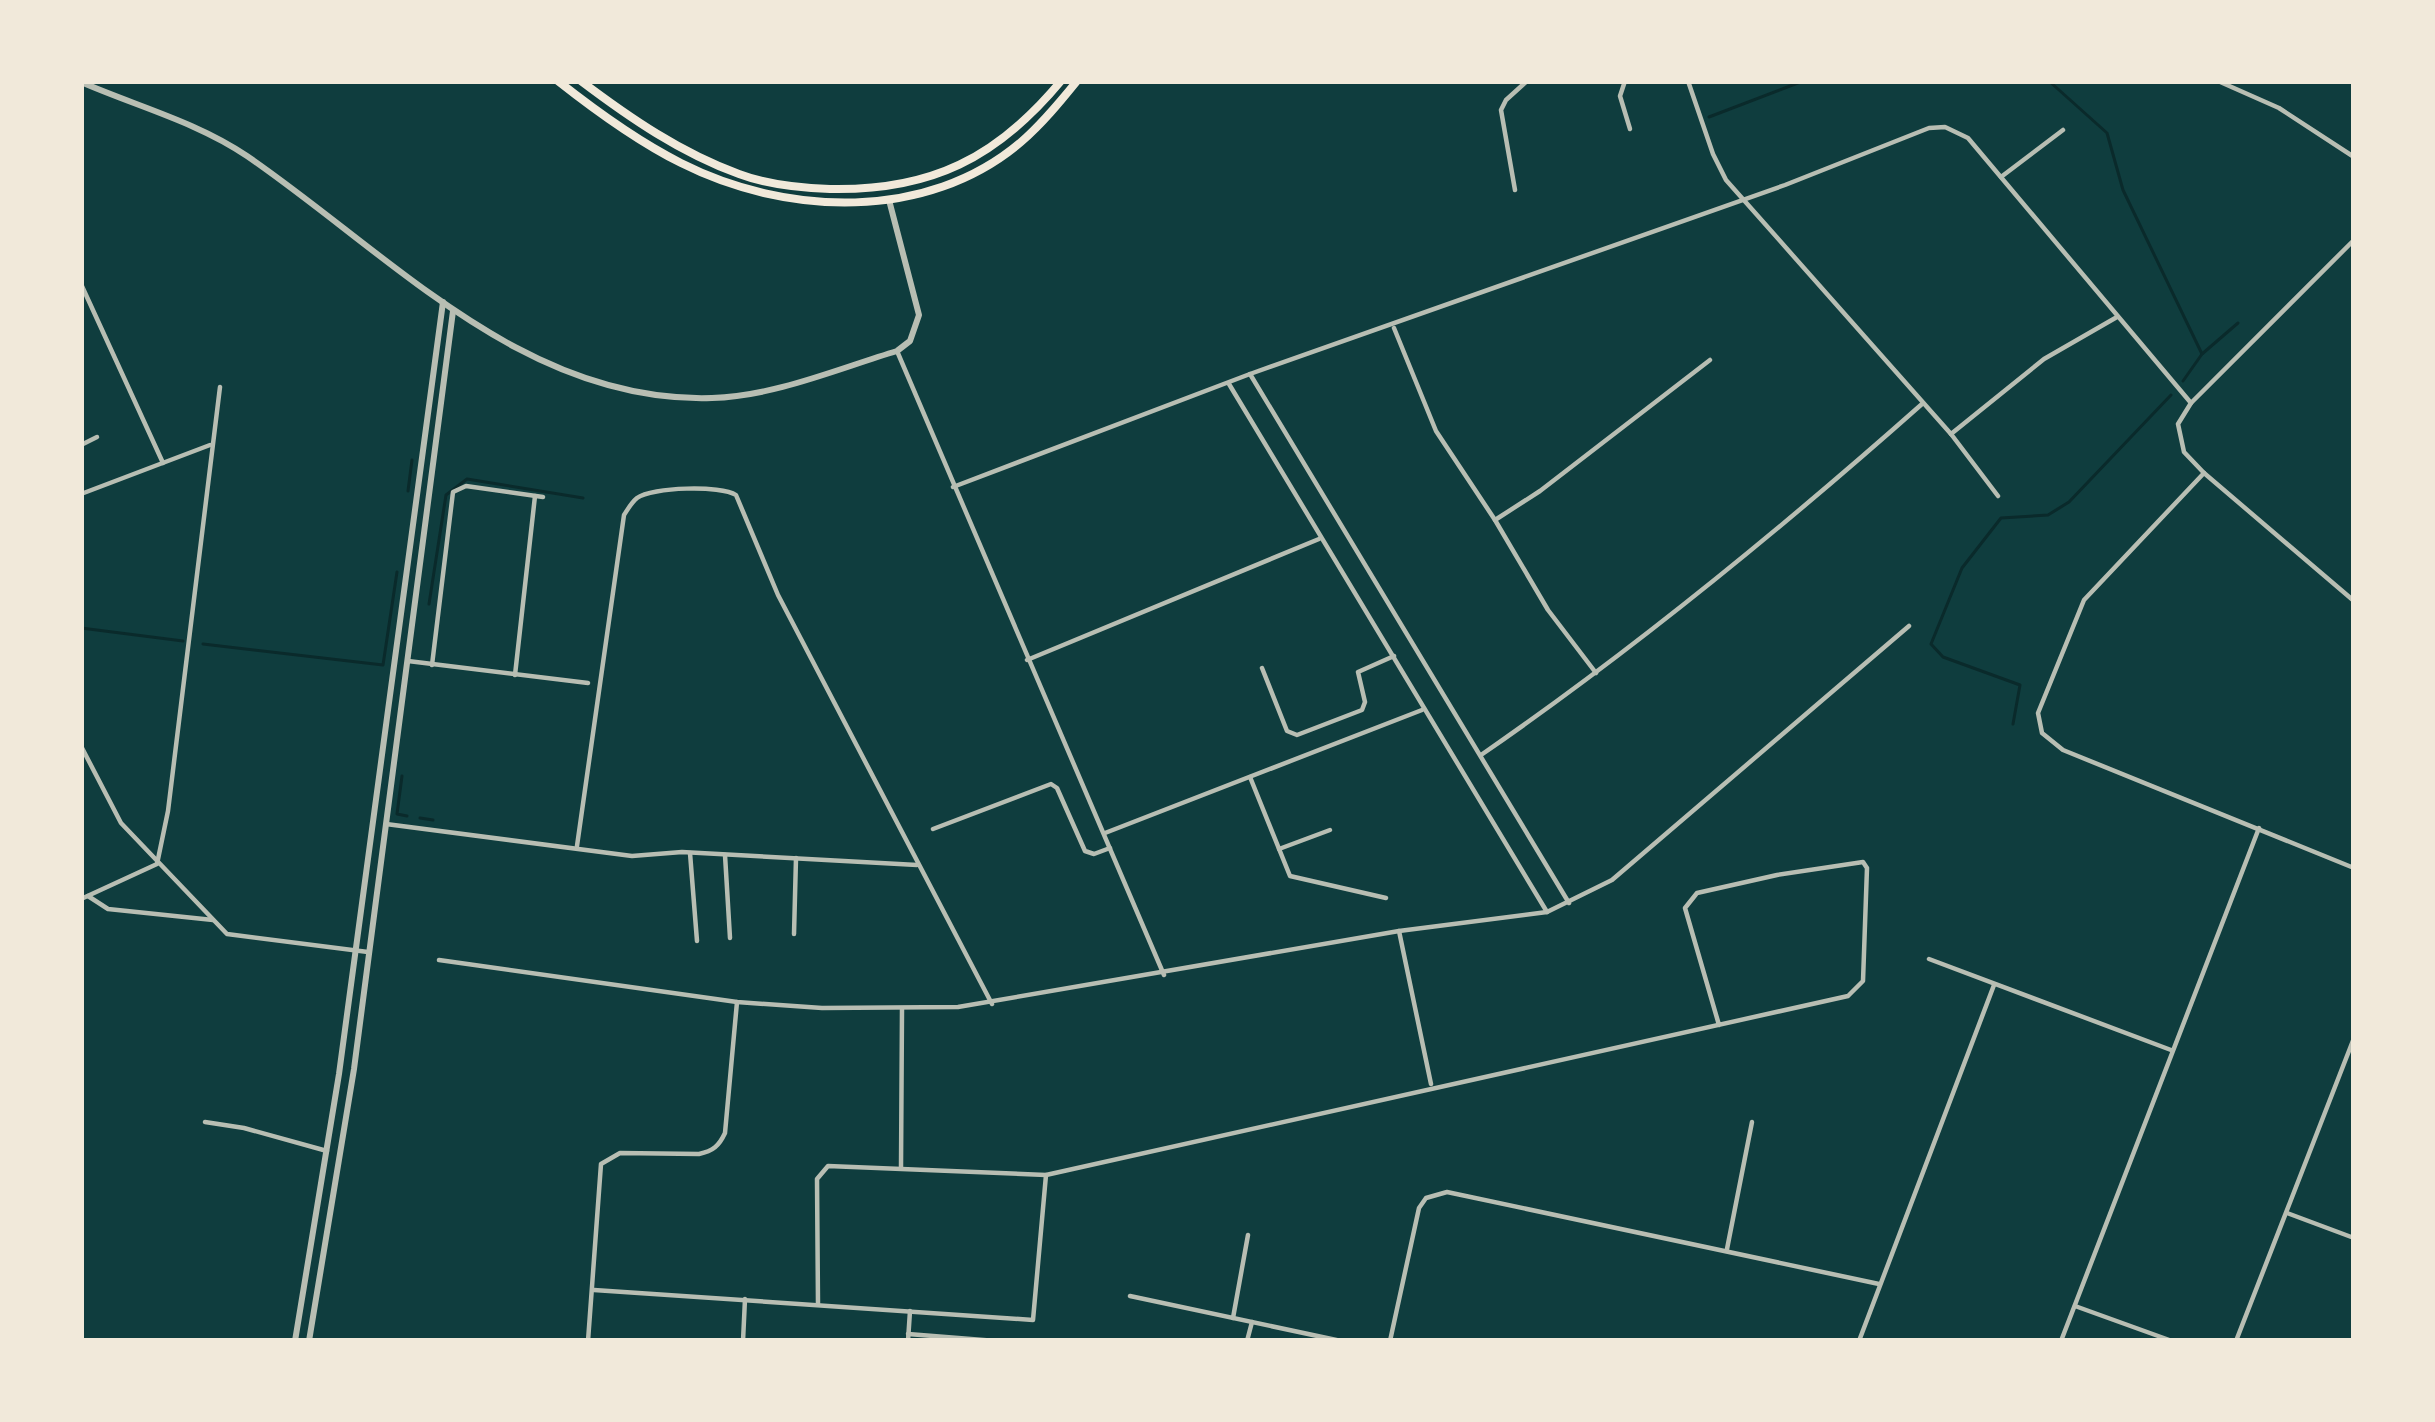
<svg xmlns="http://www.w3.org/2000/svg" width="2435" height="1422" font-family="'Titillium Web',sans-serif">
  <rect width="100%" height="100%" fill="#0f3d3e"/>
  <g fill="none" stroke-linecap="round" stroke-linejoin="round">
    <!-- stream -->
    <g stroke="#0a2a2b" stroke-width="3">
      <path d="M2049,81L2107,133L2123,190L2202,354"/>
      <path d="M1709,117L1803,81"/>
      <path d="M2183,381L2202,354L2238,323"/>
      <path d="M408,491L412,460"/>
      <path d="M429,604L446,495L467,479L583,498"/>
      <path d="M81,628L183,641"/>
      <path d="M203,644L383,665L397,572"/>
      <path d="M2013,724L2020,685L1943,657L1931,644L1962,568L2001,518L2048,515L2069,502L2171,395"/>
      <path d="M402,776L397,814L407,816"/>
      <path d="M420,818L433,820"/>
    </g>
    <!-- minor -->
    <g stroke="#b8beb3" stroke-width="4.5">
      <path d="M1625,81L1620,96L1630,129"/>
      <path d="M1688,81L1713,154L1726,180L1951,434L1998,496"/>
      <path d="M2218,81L2279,108L2354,157"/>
      <path d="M2001,177L2063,130"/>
      <path d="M1515,190L1501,110L1506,100L1527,81"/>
      <path d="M2354,240L2191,403L2178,424L2184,452L2204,473L2354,601"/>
      <path d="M81,284L163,463"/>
      <path d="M1394,328L1436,431L1495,520L1548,610L1596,673"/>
      <path d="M897,351L1164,975"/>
      <path d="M1250,374L1569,903"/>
      <path d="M1229,384L1547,912"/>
      <path d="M1951,434L2044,359L2117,317"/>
      <path d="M81,445L97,437"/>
      <path d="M2204,473L2084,600L2038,713L2042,733L2063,750L2354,868"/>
      <path d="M953,487L1250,374L1785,185L1929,128L1945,127L1968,138L2191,403"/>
      <path d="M81,494L210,445"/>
      <path d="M1495,520L1540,491L1710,360"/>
      <path d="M1027,660L1319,539"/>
      <path d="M408,661L588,683"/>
      <path d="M432,665L453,492L466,486L543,497"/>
      <path d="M1262,668L1287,731L1297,735L1362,710L1365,702L1358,672L1394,656"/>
      <path d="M515,675L535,496"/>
      <path d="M81,746L121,823L227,934L368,952"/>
      <path d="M1481,755C1636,648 1781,529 1922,404"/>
      <path d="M1250,777L1290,876L1386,898"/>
      <path d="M386,824L632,856L682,852L917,865"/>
      <path d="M933,829L1051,784L1057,788L1085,851L1094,854L1110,848"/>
      <path d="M1105,833L1422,710"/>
      <path d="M577,846L624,515C628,509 631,503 637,498C652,487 721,485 736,495L778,595L992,1004"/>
      <path d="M1279,849L1330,830"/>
      <path d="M690,853L697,941"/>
      <path d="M725,855L730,938"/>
      <path d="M88,896L108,909L213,920"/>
      <path d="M81,899L157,864L168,811L220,387"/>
      <path d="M1399,931L1431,1084"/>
      <path d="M794,934L796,858"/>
      <path d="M1929,959L2171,1050"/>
      <path d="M439,960L737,1002L822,1008L958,1007L1399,931L1547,912L1612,880L1909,626"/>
      <path d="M205,1122L244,1128L327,1151"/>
      <path d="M901,1168L902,1009"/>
      <path d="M2287,1213L2354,1238"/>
      <path d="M1727,1249L1752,1122"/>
      <path d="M594,1290L1033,1320L1046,1175"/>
      <path d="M1130,1296L1341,1341"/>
      <path d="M818,1304L817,1179L828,1166L1046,1175L1848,996L1863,981L1867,868L1863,862L1777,875L1697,893L1685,908L1719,1025"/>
      <path d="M2075,1306L2172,1341"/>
      <path d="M1233,1318L1248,1235"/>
      <path d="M908,1334L996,1341"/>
      <path d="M588,1341L601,1164L620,1153L699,1154C713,1151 719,1146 725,1133L737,1002"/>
      <path d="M743,1341L745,1299"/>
      <path d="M908,1341L910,1311"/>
      <path d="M1247,1341L1252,1322"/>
      <path d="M1390,1341L1419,1208L1426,1198L1447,1192L1879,1284"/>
      <path d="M1859,1341L1994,985"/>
      <path d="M2061,1341L2259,828"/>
      <path d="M2236,1341L2354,1038"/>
    </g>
    <!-- tertiary -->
    <g stroke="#b8beb3" stroke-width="6">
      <path d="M81,82C136,106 197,122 247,156C390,254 525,404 712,398C775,396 837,369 897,351L910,341L919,315L889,200"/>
      <path d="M295,1341L339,1074L443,302"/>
      <path d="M309,1341L354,1069L453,311"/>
    </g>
    <!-- primary -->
    <g stroke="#f1e9da" stroke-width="8">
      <path d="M558,81C596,111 637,141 681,163C786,216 927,222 1021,142C1042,124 1060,102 1077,81"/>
      <path d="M581,81C630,118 681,153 739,174C768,185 798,188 830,189C931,191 997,158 1061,81"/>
    </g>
  </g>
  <!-- border -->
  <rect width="2435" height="1422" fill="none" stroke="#f1e9da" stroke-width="168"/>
</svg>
